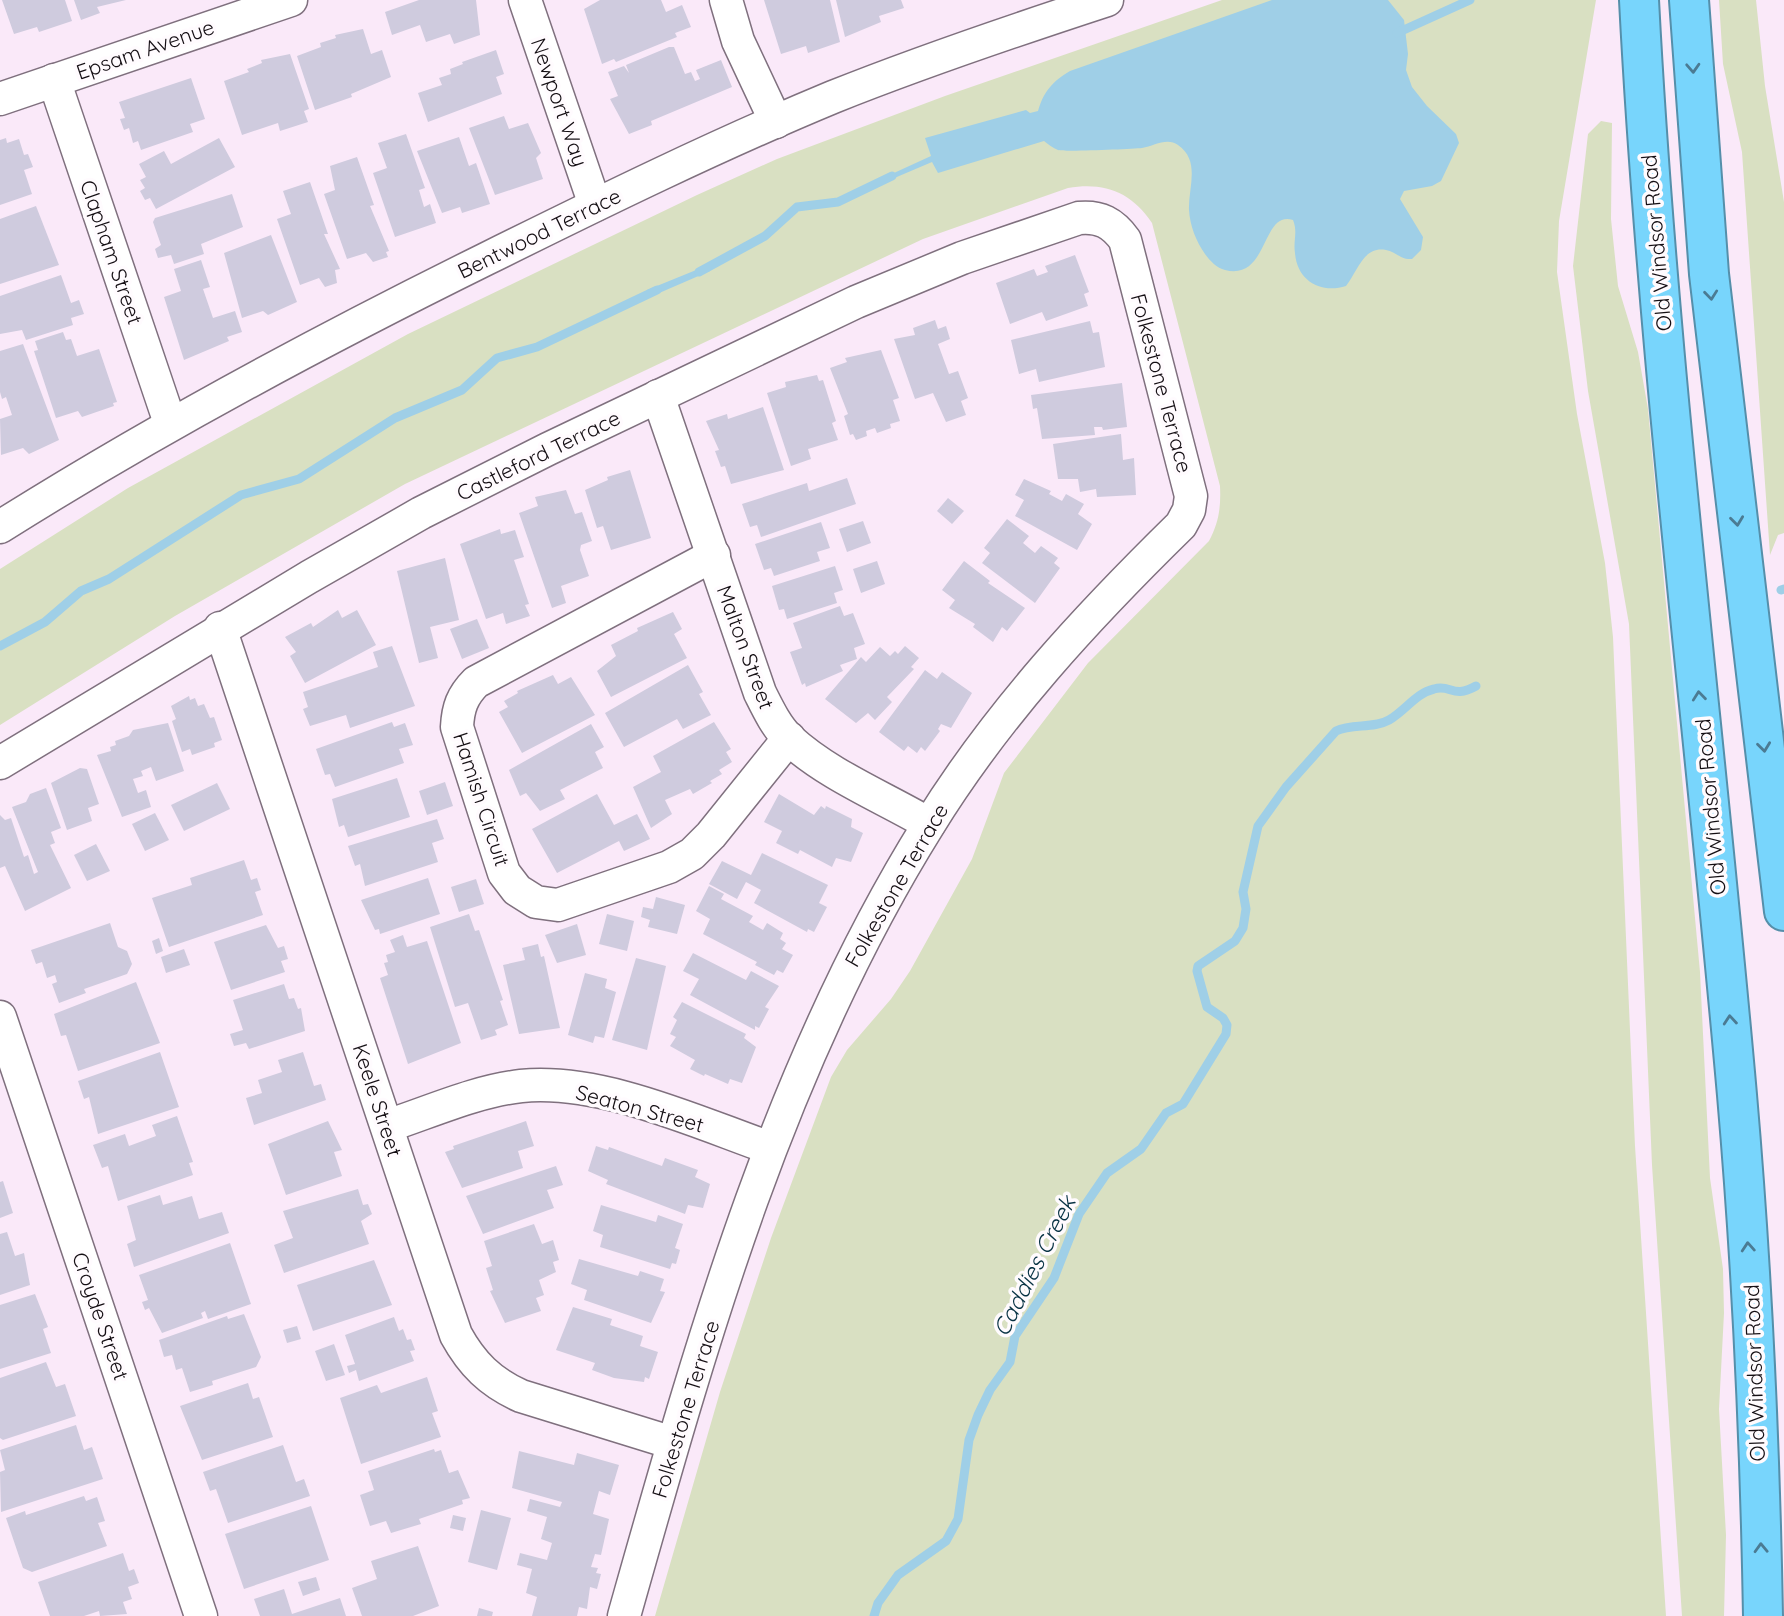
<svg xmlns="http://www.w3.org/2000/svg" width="1784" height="1616" font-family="Quicksand,sans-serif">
  <rect width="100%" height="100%" fill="#fae9f9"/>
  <!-- green -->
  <g fill="#d9e0c2">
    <path d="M1222,0H1596L1559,221L1557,272L1577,414L1605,563L1613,637L1635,1146L1666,1616H655L720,1392L771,1238L831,1077L847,1050L891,999L910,971L972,859L1004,773L1088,663L1209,541C1219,522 1221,507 1220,486L1152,223C1131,192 1105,182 1068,188L923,239L405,484L175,616L0,725V569L128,488L408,334L697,195L777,159L945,96Z"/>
    <path d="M1719,0H1756L1765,86L1784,202V533L1778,535L1770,555L1742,152L1723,64Z"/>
    <path d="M1601,121L1612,123L1611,219L1618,286L1638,352L1648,409L1700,972L1710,1178L1723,1269L1724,1313L1719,1409L1726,1535L1724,1616H1682L1652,1165L1629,624L1588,391L1573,266L1588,134Z"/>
  </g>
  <!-- water -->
  <g fill="#9fcfe7">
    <path d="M1272,0H1388L1404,20L1408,54L1406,70L1412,87L1427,106L1456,134L1459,143L1441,181L1432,186L1404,191L1400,199L1423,237L1421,250L1412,259C1401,260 1396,252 1386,250C1363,246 1358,271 1346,286C1321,294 1297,281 1295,253C1293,241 1298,232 1293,220C1261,210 1269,281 1225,270C1217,268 1210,261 1205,254C1196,241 1190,226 1189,210C1188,188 1201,161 1178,145C1167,137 1154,146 1142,148C1132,149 1065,152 1058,150C1053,148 1048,144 1044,141L938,173L932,162L885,182L883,178L931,156L925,138L1026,110L1030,113L1038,111C1044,91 1052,82 1070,71Z"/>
    <path d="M706,266L710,271L650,297L647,290Z"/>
  </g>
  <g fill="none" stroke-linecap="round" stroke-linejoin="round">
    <!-- stream -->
    <g stroke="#9fcfe7" stroke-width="9">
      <path d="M1397,33L1470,0"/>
      <path d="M699,272L765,236L797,207L838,202L892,176"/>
      <path d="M1781,590L1784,589"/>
      <path d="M0,646L45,622L81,591L109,579L241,495L299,479L395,418L462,390L497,358L537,347L657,290"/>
      <path d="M874,1616L878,1603L898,1575L946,1541L958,1519L969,1440L978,1415L990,1390L1010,1362L1015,1336L1054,1278L1079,1214L1107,1173L1141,1149L1166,1113L1183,1104L1226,1034L1227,1025L1223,1018L1207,1007L1197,971L1198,966L1235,941L1243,928L1246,909L1243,892L1258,826L1286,787L1336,731C1352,723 1373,729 1389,720C1405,711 1416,693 1434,689C1451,684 1453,699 1476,686"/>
    </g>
  </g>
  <!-- building -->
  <g fill="#cfcbde">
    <path d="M2,0H65L72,21L39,32L37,27L14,34Z"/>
    <path d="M74,0H126L97,7L100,13L81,20Z"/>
    <path d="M419,0H476L480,35L454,44L450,34L426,42L420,25L392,35L385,12Z"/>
    <path d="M600,0H661L666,12L682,5L691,27L675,33L677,37L616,62L614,59L602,64L584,9Z"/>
    <path d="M764,0H830L840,42L808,53L806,46L781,54Z"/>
    <path d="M836,0H901L904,8L879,16L881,22L845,37Z"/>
    <path d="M363,29L371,54L382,50L391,77L351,94L352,97L315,110L297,56L321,47L320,43L336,38L335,35Z"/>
    <path d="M669,47H674L685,74L691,72L695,81L700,79L696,70L721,60L732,87L651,121L652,125L629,134L610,99L618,96L608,72L624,66L629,73L626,65Z"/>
    <path d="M496,50L504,74L496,77L502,94L428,122L418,93L442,85L439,78L451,74L450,69L463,64L462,62Z"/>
    <path d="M290,54L309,109L304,111L308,122L280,131L278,123L242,135L224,81L249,72L247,69L262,63L261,60Z"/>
    <path d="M191,78L205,119L190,124L193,132L141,150L138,141L133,143L129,128L124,130L120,119L125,118L119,102Z"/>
    <path d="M504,116L509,129L528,123L541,153L536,158L543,179L495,195L469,128Z"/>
    <path d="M406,134L425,188L419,190L424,207L430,204L436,223L395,237L373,173L387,168L378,143Z"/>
    <path d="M459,137L469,166L476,163L490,204L462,213L460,207L442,213L417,151Z"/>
    <path d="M6,138L7,143L19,139L24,155L28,154L33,167L24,170L32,194L0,205V140Z"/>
    <path d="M219,138L235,167L156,209L150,198L145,200L140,191L145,188L140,180L146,177L139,164L164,151L171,164Z"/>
    <path d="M357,157L374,205L370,206L389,251L386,252L388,257L373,262L366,253L347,259L324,194L335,190L330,166Z"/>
    <path d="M310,182L328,234H324L340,269L335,270L337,283L325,287L319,278L300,285L277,219L291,214L283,191Z"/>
    <path d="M232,194L243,227L201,244L204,254L174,264L171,255L158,258L155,249L161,245L153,222L155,218Z"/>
    <path d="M36,206L59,265L0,284V219Z"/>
    <path d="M271,235L297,302L268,315L263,311L242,318L224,253Z"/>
    <path d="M1075,255L1089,292L1084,294L1088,306L1046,321L1042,312L1010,324L996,283L1034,269L1037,276L1048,272L1045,266Z"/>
    <path d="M201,260L210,287L203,289L213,318L235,311L242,332L227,337L229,341L184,360L164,297L181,291L174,269Z"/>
    <path d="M61,275L71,303L79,300L84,314L71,318L73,325L26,340L22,330L0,334V296Z"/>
    <path d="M935,320L938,329L946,326L950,339L938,344L949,374L958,371L968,398L961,401L966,415L946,422L933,393L915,399L894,339L915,335L913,328Z"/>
    <path d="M1090,321L1093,333L1099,332L1105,367L1039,382L1036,369L1019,374L1011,340Z"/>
    <path d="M63,332L66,340L71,339L77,356L99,349L117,402L113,403L114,406L82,417L78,411L56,418L34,351L38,350L35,341Z"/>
    <path d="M23,344L59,440L29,454L23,448L1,455L0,419L12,415L6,397L2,399L0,392V351Z"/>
    <path d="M881,350L899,398L893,400L900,421L890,424L891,428L877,433L875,428L866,431L867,436L856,440L853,434L850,435L844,416L848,414L830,368L847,362L845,358Z"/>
    <path d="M817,375L819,381L823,380L836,421L832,423L838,440L808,449L811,459L791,466L767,393L786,387L785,382Z"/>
    <path d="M1122,383L1127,427L1103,430L1102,427H1094L1095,435L1042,439L1037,408L1033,409L1031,395Z"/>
    <path d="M763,407L784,470L731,484L725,466L721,467L715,451L719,450L706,421L727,414L728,419Z"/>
    <path d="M1121,434L1123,460L1134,458L1136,495L1097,497L1096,489L1080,492L1078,479H1058L1053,444Z"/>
    <path d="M630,470L651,538L611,550L603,526L597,528L585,490L608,480L607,477Z"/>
    <path d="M847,478L856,504L761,537L757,525L750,527L742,504L807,483L809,491Z"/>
    <path d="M1024,479L1051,491L1049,494L1062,501L1066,494L1084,504L1078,514L1092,524L1077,550L1015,516L1024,500L1015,495Z"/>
    <path d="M566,490L575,514L582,512L592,541L581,545L580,550L589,576L561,586L566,603L552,608L519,513L538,506L535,497Z"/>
    <path d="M948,498L964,511L952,524L937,511Z"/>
    <path d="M1007,519L1029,536L1023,543L1035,553L1041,546L1058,558L1054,563L1060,568L1035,603L982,563L990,553L984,548Z"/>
    <path d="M863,521L871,543L847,552L839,529Z"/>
    <path d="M821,522L830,548L817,552L820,561L774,576L771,568L764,570L755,544Z"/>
    <path d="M500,529L501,534L515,530L524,557L514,560L529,604L525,605L530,616L506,624L503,613L486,619L460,544Z"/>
    <path d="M445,558L459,620L430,627L438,658L419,663L397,571Z"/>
    <path d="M877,561L885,584L861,593L853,569Z"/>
    <path d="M964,561L990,581L988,583L1025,608L1007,631L1002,627L993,642L973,627L975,624L949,608L955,600L942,590Z"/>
    <path d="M835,566L843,590L834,593L837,603L787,619L784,609L779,610L772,586Z"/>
    <path d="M840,606L844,616L853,613L865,644L854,648L857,659L840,665L843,671L806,687L805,683L802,685L790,652L802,648L793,623Z"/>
    <path d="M338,610L342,618L357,610L376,645L305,683L290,656L296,652L285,637L311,623L313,627Z"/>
    <path d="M673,612L682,629L674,634L687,658L611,697L597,671L616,656L611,645L638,631L637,628Z"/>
    <path d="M477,619L489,648L462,659L450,629Z"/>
    <path d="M392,646L415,706L350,728L346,715L310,726L303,709L308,707L303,692L378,667L373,652Z"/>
    <path d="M905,646L919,658L911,667L914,669L887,697L892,702L875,720L868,713L856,723L825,699L861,657L866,662L880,647L890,656L895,651L898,654Z"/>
    <path d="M688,665L703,692L699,694L711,715L683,729L677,719L624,747L605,713Z"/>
    <path d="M925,670L937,679L942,672L972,693L951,728L941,724L938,729L940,731L925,751L921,747L917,753L908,746L904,751L879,732Z"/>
    <path d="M553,675L558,684L571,677L595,715L522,753L499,712L508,707L504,701L518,693L517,691Z"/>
    <path d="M189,696L190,700L195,698L198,706L204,704L210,718L214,717L222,740L214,743L215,747L192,755L190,749L182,752L172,721L176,719L171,706Z"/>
    <path d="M392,722L394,727L405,723L413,745L399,749L404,763L335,787L330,774L325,775L316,749Z"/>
    <path d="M714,722L731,749L726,752L732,762L719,770L722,774L710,781L712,783L693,794L690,789L665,800L672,814L651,828L633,787L661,772L653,756Z"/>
    <path d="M168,723L184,771L156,781L151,767L141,771L143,776L133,779L138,793L146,790L151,807L122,817L97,755L111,751L110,747L116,745L115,741L129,736L133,730Z"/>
    <path d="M591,724L604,747L595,752L603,768L560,790L565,799L540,811L526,793L520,796L509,770Z"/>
    <path d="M80,768L87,769L99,804L88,808L92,821L67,830L51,783Z"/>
    <path d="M397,778L410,817L348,837L344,825L339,827L332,799Z"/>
    <path d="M445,782L453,806L427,815L419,791Z"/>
    <path d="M217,783L230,809L184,831L171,805Z"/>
    <path d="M46,788L61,828L51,832L55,843L50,845L71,888L25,911L5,866L0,868V815L5,820L11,818L24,857L28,855L34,874L38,872L12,807L26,802L30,794Z"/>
    <path d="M597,794L614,825L637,814L650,839L624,851L619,841L557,873L532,829Z"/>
    <path d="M779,794L814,815L821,806L825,809L826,806L852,819L851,827L863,833L851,862L836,858L832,867L800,850L798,854L776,843L782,831L764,822Z"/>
    <path d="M155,813L169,840L145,851L132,824Z"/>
    <path d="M437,819L444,839L432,843L438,862L365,886L360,864L355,866L348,846Z"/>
    <path d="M96,844L110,871L87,881L74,855Z"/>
    <path d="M762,853L828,885L819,903L827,907L814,932L808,929L807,932L754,903L761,890L746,882L737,899L709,884L722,861L751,875Z"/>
    <path d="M244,860L251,880L257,878L261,890L255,892L263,915L169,947L152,898L192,885L190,878Z"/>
    <path d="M428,878L440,914L380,934L379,929L375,930L361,900Z"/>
    <path d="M476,879L484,904L459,912L451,887Z"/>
    <path d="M709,886L724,894L721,899L753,916L749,922L763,930L767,923L783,933L780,939L786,943L782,949L793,955L783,973L777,970L774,975L755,965L757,962L703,934L710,919L696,911Z"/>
    <path d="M656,897L685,905L677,934L648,927L650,920L641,917L643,907L653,909Z"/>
    <path d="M469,914L475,931L479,930L503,1000L500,1001L508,1025L495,1030L497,1035L481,1040L468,1003L455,1007L430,927Z"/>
    <path d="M607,914L634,921L627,951L599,944Z"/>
    <path d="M110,923L118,947L127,951L132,964L127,974L84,989L86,993L59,1003L52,984L57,982L55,975L47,978L42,962L36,964L31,950Z"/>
    <path d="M577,924L586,955L557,963L545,935Z"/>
    <path d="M266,925L278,948L284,946L288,959L281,961L285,972L231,990L214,942Z"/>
    <path d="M403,935L407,947L427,941L461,1043L408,1064L380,978L388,975L384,963L388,962L386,955L395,952L390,940Z"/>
    <path d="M159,938L163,951L156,954L152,941Z"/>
    <path d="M538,944L541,957L544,956L560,1028L519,1034L503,965L525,960L522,948Z"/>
    <path d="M184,949L190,965L166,973L161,957Z"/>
    <path d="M693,953L746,980L751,971L779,986L765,1007L769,1009L759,1028L755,1026V1030L690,995L699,979L683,971Z"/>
    <path d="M636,958L666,966L647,1050L612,1040Z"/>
    <path d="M585,973L607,979L605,988L616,992L604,1038L595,1036L593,1043L568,1035Z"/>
    <path d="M136,982L160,1043L78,1071L66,1035L61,1036L54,1014Z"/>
    <path d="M284,984L289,999L294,998L298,1009L301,1008L305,1031L249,1049L246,1043L234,1046L230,1034L243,1030L233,1000Z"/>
    <path d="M682,1002L746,1034L744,1038L756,1047L742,1083L730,1079L728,1084L705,1074L704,1076L690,1069L695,1060L670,1046L676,1037L670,1034L677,1020L673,1017Z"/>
    <path d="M160,1052L179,1107L98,1134L89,1097L84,1099L78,1081Z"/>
    <path d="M303,1052L314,1086L321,1084L326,1100L254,1125L246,1098L262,1093L258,1080L282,1072L278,1060Z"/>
    <path d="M177,1116L193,1162L189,1163L193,1175L118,1201L108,1166L102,1168L93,1145L125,1134L129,1146L156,1136L152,1125Z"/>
    <path d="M328,1121L342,1150L334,1152L342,1176L286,1195L268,1144Z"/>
    <path d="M526,1121L534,1146L518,1151L523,1168L462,1188L445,1152L454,1149L453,1146Z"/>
    <path d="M596,1146L608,1150L609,1147L662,1166L665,1158L698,1170L695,1177L710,1184L703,1208L688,1205L685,1214L606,1184L608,1180L588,1171Z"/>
    <path d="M556,1166L563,1185L547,1190L554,1208L483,1234L466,1196Z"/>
    <path d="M3,1181L13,1213L0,1218V1182Z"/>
    <path d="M358,1189L363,1205L368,1204L372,1214L361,1221L369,1244L284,1273L274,1245L293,1238L283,1211Z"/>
    <path d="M160,1195L163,1205L192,1196L199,1219L222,1212L229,1233L134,1267L127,1244L136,1240L127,1206Z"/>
    <path d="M601,1205L656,1222L658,1215L683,1224L675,1248L680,1250L676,1264L672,1263L670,1269L600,1247L603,1235L593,1231Z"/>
    <path d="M534,1224L542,1244L553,1240L559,1260L553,1262L556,1272L539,1280L544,1295L536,1298L541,1311L505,1323L490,1291L493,1290L486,1268L492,1266L484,1241Z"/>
    <path d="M7,1232L15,1256L24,1253L30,1285L0,1295V1234Z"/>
    <path d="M230,1243L251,1304L208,1319L205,1311L201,1313L203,1318L162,1333L149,1308L145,1310L142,1302L148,1300L139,1275Z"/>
    <path d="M579,1259L638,1276L640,1271L664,1279L660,1291L665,1292L651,1323L584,1300L587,1290L571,1284Z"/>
    <path d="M374,1260L392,1305L313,1331L297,1285Z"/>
    <path d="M35,1294L48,1327L43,1329L51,1353L0,1369V1305Z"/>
    <path d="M573,1307L612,1319L610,1325L643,1336L640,1346L658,1352L649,1379L645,1377L644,1382L614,1378L592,1370L595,1363L556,1350Z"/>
    <path d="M244,1314L261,1357L256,1367L212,1381L213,1385L190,1392L182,1368L176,1370L172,1355L164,1357L159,1340L227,1316L228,1319Z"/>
    <path d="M394,1317L399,1331L403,1329L407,1340L411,1339L415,1350L410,1351L414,1361L359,1381L356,1370L349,1373L347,1366L355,1364L345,1335Z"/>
    <path d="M297,1326L301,1339L287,1343L283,1330Z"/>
    <path d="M334,1344L345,1375L326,1381L315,1351Z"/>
    <path d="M46,1362L56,1387L65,1384L76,1416L3,1440L0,1438V1378Z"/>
    <path d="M427,1377L438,1411L432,1413L441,1437L361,1464L340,1398L377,1385L381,1393Z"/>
    <path d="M248,1383L253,1399L259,1397L273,1437L202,1460L180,1406Z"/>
    <path d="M76,1425L84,1450L92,1447L103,1479L1,1512L0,1472L5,1470L0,1450Z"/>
    <path d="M283,1445L296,1482L304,1479L310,1496L228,1523L216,1489L210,1491L203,1472Z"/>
    <path d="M434,1449L435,1452L441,1450L449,1473L458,1470L470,1498L462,1500L463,1504L419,1519L421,1524L391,1533L386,1521L370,1526L360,1495L374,1490L368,1471Z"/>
    <path d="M519,1451L574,1465L577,1453L619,1465L610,1495L599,1491L593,1514L609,1519L601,1555L595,1554L591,1567L598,1568L596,1573L601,1574L597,1589L590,1587L587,1609L579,1607L577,1616H532L537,1597L526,1593L532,1569L517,1565L520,1553L547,1560L552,1543L541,1539L547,1517L527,1511L530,1499L560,1507L562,1502L512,1488Z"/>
    <path d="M84,1496L86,1501L97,1497L105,1521L98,1523L107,1546L32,1572L23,1568L6,1518L25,1511L26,1515Z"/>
    <path d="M311,1506L329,1560L244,1589L225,1534Z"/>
    <path d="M481,1510L511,1518L497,1570L468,1562Z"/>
    <path d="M453,1515L466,1518L463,1531L450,1528Z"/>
    <path d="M418,1546L439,1606L413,1616H362L352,1588L377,1579L371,1561Z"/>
    <path d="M123,1553L129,1571L134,1569L139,1583L128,1587L132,1599L123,1602L127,1614L100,1616L99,1611L84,1616H50L38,1582Z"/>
    <path d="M316,1577L320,1590L303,1596L298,1582Z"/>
    <path d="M284,1589L292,1614L340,1598L346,1616H260L254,1599Z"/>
    <path d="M479,1608L493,1612L492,1616H477Z"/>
  </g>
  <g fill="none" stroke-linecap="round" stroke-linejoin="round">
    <!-- street casing -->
    <g stroke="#7f707e" stroke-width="35">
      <g id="street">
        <path d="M525,0L595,205"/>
        <path d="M726,0L738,41L776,122"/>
        <path d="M54,80L170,423"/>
        <path d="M0,99L291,0"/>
        <path d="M658,396L760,693C768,709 776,726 789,739C828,775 883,797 929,824"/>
        <path d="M0,527C157,428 320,341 486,259C601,202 715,146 833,97C923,61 1015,30 1107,0"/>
        <path d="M714,555L476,682C462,696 458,708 457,727L504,873L517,890L536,902L558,905L669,867L692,854L711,835L789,738"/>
        <path d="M220,628L456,1335C472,1364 490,1382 521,1396L673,1443"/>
        <path d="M0,763L309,577L421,513L548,449L856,302L962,258L1079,218C1100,216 1113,223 1125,240L1191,496L1189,510L1181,525C1087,617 997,714 928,826C777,1068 701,1344 624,1616"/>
        <path d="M0,1017L201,1616"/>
        <path d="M387,1126C430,1112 476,1091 521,1086C601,1078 696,1122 770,1148"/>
      </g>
    </g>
    <!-- highway casing -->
    <g stroke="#558faa" stroke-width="42">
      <g id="highway">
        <path d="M1639,0C1658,366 1705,730 1737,1095C1752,1268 1760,1442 1763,1616"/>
        <path d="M1689,0L1709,274L1784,911"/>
      </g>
    </g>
    <!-- street -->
    <use href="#street" stroke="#fff" stroke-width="32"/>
    <!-- highway -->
    <use href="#highway" stroke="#78d5fc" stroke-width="38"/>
  </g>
  <!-- one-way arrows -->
  <defs><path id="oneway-chevron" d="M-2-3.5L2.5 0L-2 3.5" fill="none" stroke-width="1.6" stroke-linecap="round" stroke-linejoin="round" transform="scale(1.75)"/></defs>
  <g stroke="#4b7b93">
    <use href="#oneway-chevron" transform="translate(1693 68) rotate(87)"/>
    <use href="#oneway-chevron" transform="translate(1711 295) rotate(84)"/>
    <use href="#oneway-chevron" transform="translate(1737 521) rotate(83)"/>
    <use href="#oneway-chevron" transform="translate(1699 696) rotate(-96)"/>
    <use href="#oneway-chevron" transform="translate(1764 747) rotate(83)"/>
    <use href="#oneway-chevron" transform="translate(1730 1020) rotate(-95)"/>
    <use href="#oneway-chevron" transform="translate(1748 1247) rotate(-94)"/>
    <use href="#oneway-chevron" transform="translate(1761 1548) rotate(-92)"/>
  </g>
  <g text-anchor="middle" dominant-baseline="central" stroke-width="7" stroke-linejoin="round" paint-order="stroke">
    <!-- street labels -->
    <g font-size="21" fill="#140e13" stroke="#fffbfe">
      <text transform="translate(145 49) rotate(-19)">Epsam Avenue</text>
      <text transform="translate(560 102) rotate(71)">Newport Way</text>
      <text transform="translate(539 233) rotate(-26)">Bentwood Terrace</text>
      <text transform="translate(1656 243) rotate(-95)">Old Windsor Road</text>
      <text transform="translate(112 252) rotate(71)">Clapham Street</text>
      <text transform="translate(1162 383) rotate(75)">Folkestone Terrace</text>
      <text transform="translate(538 455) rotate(-26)">Castleford Terrace</text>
      <text transform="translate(746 647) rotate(70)">Malton Street</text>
      <text transform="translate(482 799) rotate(72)">Hamish Circuit</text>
      <text transform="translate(1710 807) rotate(-95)">Old Windsor Road</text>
      <text transform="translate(896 885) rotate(-60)">Folkestone Terrace</text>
      <text transform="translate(378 1100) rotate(72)">Keele Street</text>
      <text transform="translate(640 1108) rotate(15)">Seaton Street</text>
      <text transform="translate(101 1316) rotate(71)">Croyde Street</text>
      <text transform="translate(1754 1373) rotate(-92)">Old Windsor Road</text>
      <text transform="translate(685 1409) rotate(-73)">Folkestone Terrace</text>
    </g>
    <!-- water labels -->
    <g font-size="23" font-style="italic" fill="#073243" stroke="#fffbfe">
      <text transform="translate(1034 1266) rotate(-63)">Caddies Creek</text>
    </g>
  </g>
</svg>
